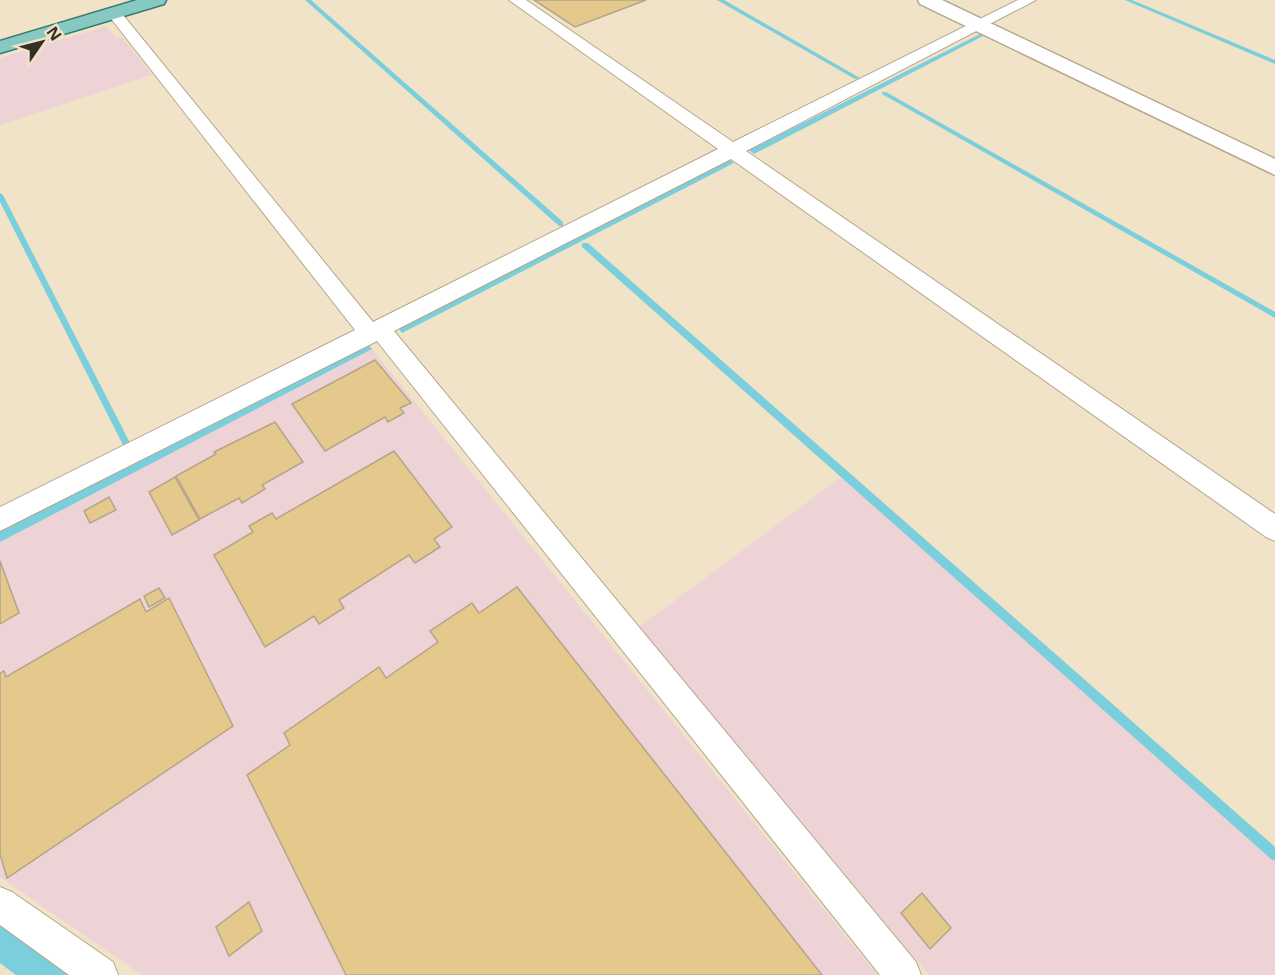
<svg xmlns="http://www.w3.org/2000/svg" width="1275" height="975" font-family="'Open Sans',sans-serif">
  <rect width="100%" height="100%" fill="#f0e3c7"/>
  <!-- industrial -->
  <g fill="#edd3d6">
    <path d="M106,26L116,38L122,37L152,75L0,125V58Z"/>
    <path d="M372,349L877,975H142L0,877V542Z"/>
    <path d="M848,472L1275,849V975H929L639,627Z"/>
  </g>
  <!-- water -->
  <g fill="#7bcedb">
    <path d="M982,33L985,35L754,154L749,150Z"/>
    <path d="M730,160L734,163L402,333L398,328Z"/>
    <path d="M368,345L372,349L0,542V530Z"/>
    <path d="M0,924L72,975H16L0,963Z"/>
  </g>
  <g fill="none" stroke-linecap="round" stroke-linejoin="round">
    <!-- stream -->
    <g fill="#7bcedb" fill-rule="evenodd">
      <path d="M305,0H311L563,222V226H559Z"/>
      <path d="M717,0H724L860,78L855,79Z"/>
      <path d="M1125,0H1132L1275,60V64Z"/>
      <path d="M882,92H886L1275,312V318L882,94Z"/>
      <path d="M0,193L3,195L129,441L130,443L129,445H123L0,202Z"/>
      <path d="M582,243H588L1275,847V861L1271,859L582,247Z"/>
    </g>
  </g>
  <!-- building -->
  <g fill="#e5c88c" stroke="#b2a58a" stroke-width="1.5">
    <path d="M534,0H646L575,27Z"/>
    <path d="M375,360L411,403L400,408L404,413L388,422L385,417L325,451L292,404Z"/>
    <path d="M275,422L303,462L262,485L265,489L242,503L239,498L200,519L176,476L216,454L214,452Z"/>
    <path d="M394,451L452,527L434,539L440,547L415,563L409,555L339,600L344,608L319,624L314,616L265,647L214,555L253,532L249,526L272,513L276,519Z"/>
    <path d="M175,477L199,520L172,535L149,492Z"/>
    <path d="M109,497L116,510L90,523L84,511Z"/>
    <path d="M0,561L19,613L0,624Z"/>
    <path d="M517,587L822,975H346L247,775L290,745L284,733L379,667L386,678L438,642L430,631L472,603L479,613Z"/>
    <path d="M159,588L165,598L149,607L144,596Z"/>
    <path d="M169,598L233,726L7,878L0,854V673L4,671L6,677L140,599L146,612Z"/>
    <path d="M922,893L951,928L930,949L901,913Z"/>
    <path d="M249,902L262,931L229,956L216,927Z"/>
  </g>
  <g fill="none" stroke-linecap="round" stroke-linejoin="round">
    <!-- minor casing -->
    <g stroke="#b4a78c" stroke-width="2">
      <g id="minor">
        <path d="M509,0H526L733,142L1018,0H1036L746,151L1275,514V541L1266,537L731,159L394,331L916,962L921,975H880L377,341L0,531V507L355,330L109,16L107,13L109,10H119L373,322L718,149Z"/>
        <path d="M0,887L12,892L113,962L118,975H69L0,925Z"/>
      </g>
    </g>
    <!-- tertiary casing -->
    <g stroke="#b4a78c" stroke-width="3">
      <path id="tertiary" d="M918,0H942L1275,159V175L920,4Z"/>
    </g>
    <!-- primary casing -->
    <g stroke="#367c70" stroke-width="3">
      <path id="primary" d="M137,0H166L164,4L0,53V41Z"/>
    </g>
    <!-- minor -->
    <use href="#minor" fill="#fff" fill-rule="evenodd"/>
    <!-- tertiary -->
    <use href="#tertiary" fill="#fff" fill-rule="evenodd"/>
    <!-- primary -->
    <use href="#primary" fill="#87c9c2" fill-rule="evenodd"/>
  </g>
  <!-- north arrow -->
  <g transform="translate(42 42) rotate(55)" stroke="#f0e3c7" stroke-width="4.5" paint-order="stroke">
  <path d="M0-4.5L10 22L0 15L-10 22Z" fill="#342f24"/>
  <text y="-9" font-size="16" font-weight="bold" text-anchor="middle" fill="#342f24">N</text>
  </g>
</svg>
